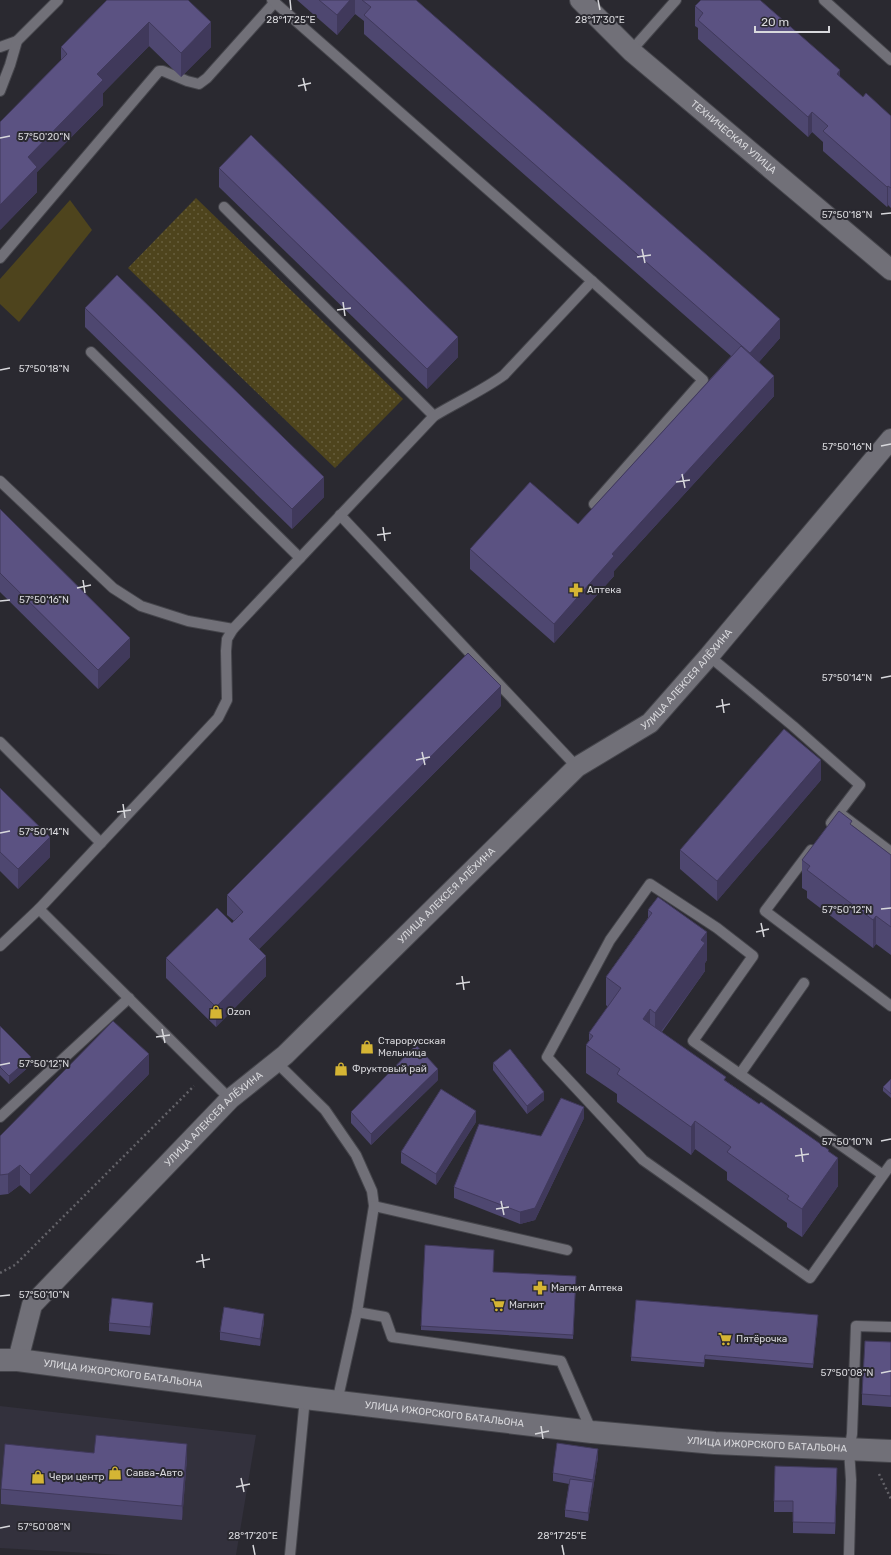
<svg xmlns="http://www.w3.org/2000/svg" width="891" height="1555" font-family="Rubik,sans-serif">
  <defs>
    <pattern id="grass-dots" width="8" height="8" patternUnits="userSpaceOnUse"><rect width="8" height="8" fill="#4e441d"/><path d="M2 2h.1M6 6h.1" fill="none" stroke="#675e3d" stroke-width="1.8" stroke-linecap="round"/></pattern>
  </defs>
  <rect width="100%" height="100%" fill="#2a2930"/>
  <!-- built -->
  <path fill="#33313d" d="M0,1406L256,1435L236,1555H122L0,1548Z"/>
  <!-- grass -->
  <path fill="url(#grass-dots)" d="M196,198L403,399L335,468L128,268Z"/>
  <!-- park -->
  <path fill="#4e441d" d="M70,200L92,230L19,322L0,304V279Z"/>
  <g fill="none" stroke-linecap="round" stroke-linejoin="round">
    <!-- service casing -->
    <g stroke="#45454b" stroke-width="12">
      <g id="service">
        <path d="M824,0L891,60"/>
        <path d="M0,47L17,41"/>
        <path d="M631,51L676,0"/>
        <path d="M0,91L10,65L17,41L58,0"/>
        <path d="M224,207L434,416"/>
        <path d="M0,258L159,71H163L187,81L199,84L207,78L275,2"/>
        <path d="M592,281L703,380L594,504"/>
        <path d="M91,352L300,558"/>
        <path d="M0,481L113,588L141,606L188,621L233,629"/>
        <path d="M340,515L577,767"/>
        <path d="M709,656L793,726L860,785L831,823"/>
        <path d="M0,742L101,843"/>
        <path d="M842,815L891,852"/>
        <path d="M811,850L765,911L891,1006"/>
        <path d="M39,909L230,1099"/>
        <path d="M0,946L39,909L218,718L227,700L226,651L227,639L233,629L434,416C457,402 482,391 504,375L592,281L272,0"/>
        <path d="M276,1062L325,1110L356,1155L372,1191L374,1206L357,1312L337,1402"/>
        <path d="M740,1074L804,983"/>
        <path d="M0,1117L129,998"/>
        <path d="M883,1175L693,1041L753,956L717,928L650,884L610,940L547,1057L643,1160L810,1278L891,1164"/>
        <path d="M374,1206L567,1250"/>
        <path d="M357,1312L385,1317L392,1337L561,1361L592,1432"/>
        <path d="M290,1555L305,1398"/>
        <path d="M849,1555L851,1480L849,1450L852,1434L856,1326L891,1327"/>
      </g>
    </g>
    <!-- minor casing -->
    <g stroke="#45454b" stroke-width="22">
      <g id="minor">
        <path id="s1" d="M580,0L631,51L891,270"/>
        <path id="s2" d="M18,1360L32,1305L230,1099L285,1055L577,767L650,723L709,656L891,439"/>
      </g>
    </g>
    <!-- tertiary casing -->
    <g stroke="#45454b" stroke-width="24">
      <g id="tertiary">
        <path id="s3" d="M0,1360H18L305,1398L592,1432L715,1443L891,1451"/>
      </g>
    </g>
    <!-- path -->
    <g stroke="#646369" stroke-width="2.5" stroke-dasharray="2 3" stroke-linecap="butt">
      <path d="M0,1273L15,1265L194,1086"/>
      <path d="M879,1474L891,1499"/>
    </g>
    <!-- service -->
    <use href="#service" stroke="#717078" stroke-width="10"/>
    <!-- minor -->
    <use href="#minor" stroke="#717078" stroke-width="20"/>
    <!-- tertiary -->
    <use href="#tertiary" stroke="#717078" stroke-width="22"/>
  </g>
  <!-- wall -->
  <g fill="#4e4770">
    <path d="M107,0L211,47L181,77L149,46L103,93V105L37,172V192L0,230L61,60V47Z"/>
    <path d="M297,0H416L780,338L759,362L774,396L614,571V576L554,643L470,569V549L578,524L731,356L364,34V21L355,14L337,35Z"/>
    <path d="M695,6L840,77L863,97L891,116V208L888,205L887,207L823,151V142L812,132L808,137L698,39V28L695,26Z"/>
    <path d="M219,168L458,357L427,389L219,187Z"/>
    <path d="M85,308L324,497L292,529L85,327Z"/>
    <path d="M0,509L130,657L98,689L0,592Z"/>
    <path d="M501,706L259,949L266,976L216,1027L166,978V958L232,923L234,921L227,915V895Z"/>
    <path d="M821,780L717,901L680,869V850Z"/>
    <path d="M0,788L50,857L18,889L0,871Z"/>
    <path d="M852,825L891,855V955L876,944L873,948L807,898V891L802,888V860Z"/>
    <path d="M658,897L707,960L705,963V971L662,1032L726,1081L829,1152L838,1186L802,1237L787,1227V1223L727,1180V1172L695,1149L691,1155L617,1102V1094L586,1073V1045L589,1041V1033L608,1007L606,1005V977L648,918V910Z"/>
    <path d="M0,1026L31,1065L9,1084L0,1075Z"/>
    <path d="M493,1063L544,1100L527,1114L493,1070Z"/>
    <path d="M149,1074L30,1194L20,1185L8,1194L0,1195V1136Z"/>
    <path d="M891,1079V1098L883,1091V1087Z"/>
    <path d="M438,1080L371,1145L351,1123V1112Z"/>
    <path d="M584,1118L535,1220L520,1224L454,1198V1187L541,1136Z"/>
    <path d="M476,1122L436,1185L401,1163V1152Z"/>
    <path d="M493,1272L576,1280L573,1339L421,1330V1326Z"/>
    <path d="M153,1310L150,1335L109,1331V1323Z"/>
    <path d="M818,1319L813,1368L705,1359L704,1367L631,1361V1357Z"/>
    <path d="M264,1322L260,1346L220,1340V1332Z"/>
    <path d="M891,1342V1407L862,1405V1394Z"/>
    <path d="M94,1453L187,1458L182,1520L1,1504V1489Z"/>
    <path d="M598,1457L588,1521L565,1517V1510L569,1484L553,1481V1473Z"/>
    <path d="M837,1480L835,1534L793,1533V1512H774V1501Z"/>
  </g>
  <!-- shaded-wall -->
  <g fill="#40395b">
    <path d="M350,0H355V14L337,35V15Z"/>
    <path d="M149,22V46L103,93V105L37,172V192L0,230V205L28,157L97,74Z"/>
    <path d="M211,22V47L181,77V53Z"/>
    <path d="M840,70V90L837,74Z"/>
    <path d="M812,112V132L808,137V117Z"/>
    <path d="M888,186V205L887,207V187Z"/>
    <path d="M780,319V338L750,372V353Z"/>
    <path d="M458,337V357L427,389V369Z"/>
    <path d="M774,376V396L614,571V576L554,643V624L612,554Z"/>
    <path d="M324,477V497L292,529V509Z"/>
    <path d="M130,638V657L98,689V670Z"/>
    <path d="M501,686V706L249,959V939Z"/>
    <path d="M821,760V780L717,901V881Z"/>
    <path d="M50,837V857L18,889V869Z"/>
    <path d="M876,916V944L873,948V920Z"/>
    <path d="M707,932V960L705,963V971L655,1040V1013L701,940Z"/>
    <path d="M266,956V976L216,1027V1007Z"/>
    <path d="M650,1009V1037L643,1019Z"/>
    <path d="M149,1054V1074L30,1194V1175Z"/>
    <path d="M31,1057V1065L9,1084V1076Z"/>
    <path d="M438,1069V1080L371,1145V1134Z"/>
    <path d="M544,1092V1100L527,1114V1106Z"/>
    <path d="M584,1107V1118L535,1220L520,1224V1212Z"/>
    <path d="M476,1111V1122L436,1185V1174Z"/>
    <path d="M695,1121V1149L691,1155V1127Z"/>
    <path d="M829,1150V1171L838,1158V1186L802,1237V1209Z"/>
    <path d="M20,1165V1185L8,1194V1174Z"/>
    <path d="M153,1303V1310L150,1335V1327Z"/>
    <path d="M264,1314V1322L260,1346V1339Z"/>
    <path d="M187,1444V1458L182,1520V1506Z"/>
    <path d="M598,1449V1457L588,1521V1513Z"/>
    <path d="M837,1468V1480L835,1534V1523Z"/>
  </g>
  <!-- building -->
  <g fill="#5b5282" stroke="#40395b">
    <path d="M107,0H188L211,22L181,53L149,22L97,74L103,80L28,157L37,167L0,205V122L67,54L61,47Z"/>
    <path d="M319,0H350L337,15Z"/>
    <path d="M362,0H416L780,319L750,353L364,15L371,7Z"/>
    <path d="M701,0H760L840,70L837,74L863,97L866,93L891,116V188L888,186L887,187L823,131L828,126L812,112L808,117L698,20L703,13L695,6Z"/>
    <path d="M251,135L458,337L427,369L219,168Z"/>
    <path d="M117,275L324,477L292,509L85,308Z"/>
    <path d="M741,346L774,376L612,554L614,556L554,624L470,549L530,482L578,524Z"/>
    <path d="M0,509L130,638L98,670L0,573Z"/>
    <path d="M468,653L501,686L249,939L266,956L216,1007L166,958L217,908L232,923L243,912L227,895Z"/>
    <path d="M784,729L821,760L717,881L680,850Z"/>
    <path d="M0,788L50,837L18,869L0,852Z"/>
    <path d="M839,811L852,821L850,824L891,855V927L876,916L873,920L807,870L810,866L802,860Z"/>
    <path d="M658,897L707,932L701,940L705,943L655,1013L650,1009L643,1019L726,1077L724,1080L759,1104L761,1102L829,1150L828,1151L838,1158L802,1209L787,1199L789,1196L727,1152L731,1147L695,1121L691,1127L617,1074L620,1069L586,1045L593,1036L589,1033L621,988L606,977L652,913L648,910Z"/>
    <path d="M113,1021L149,1054L30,1175L20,1165L8,1174L0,1175V1136Z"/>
    <path d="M0,1026L31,1057L9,1076L0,1067Z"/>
    <path d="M416,1045L438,1069L371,1134L351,1112Z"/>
    <path d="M510,1049L544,1092L527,1106L493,1063Z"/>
    <path d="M891,1079V1094L883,1087Z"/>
    <path d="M441,1089L476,1111L436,1174L401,1152Z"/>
    <path d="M561,1098L584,1107L535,1208L520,1212L454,1187L479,1124L541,1136Z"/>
    <path d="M425,1245L494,1250L493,1272L576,1276L573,1335L421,1326Z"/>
    <path d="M112,1298L153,1303L150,1327L109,1323Z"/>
    <path d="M636,1300L818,1315L813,1364L705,1355L704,1363L631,1357Z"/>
    <path d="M224,1307L264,1314L260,1339L220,1332Z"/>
    <path d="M865,1341L891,1342V1396L862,1394Z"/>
    <path d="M96,1435L187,1444L182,1506L1,1489L5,1444L94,1453Z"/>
    <path d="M557,1443L598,1449L593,1480L553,1473Z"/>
    <path d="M775,1466L837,1468L835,1523L793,1522V1501H774Z"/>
    <path d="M570,1479L593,1482L588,1513L565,1510Z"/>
  </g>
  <!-- ticks -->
  <path fill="none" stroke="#d8d8dc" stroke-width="1.5" d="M290,0L291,10M598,0L600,10M303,78L306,91M298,86L311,83M0,138L10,136M881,214L891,213M642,249L645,263M637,257L651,255M343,302L345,316M337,310L351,308M0,370L10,368M881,446L891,444M682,474L685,488M676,482L690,480M383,527L385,541M377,535L391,533M83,580L85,593M77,588L91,585M0,601L10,600M881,678L891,676M722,699L724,713M716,707L730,704M422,752L425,765M416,760L430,757M123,804L125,818M117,812L131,810M0,833L10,831M881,909L891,908M761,923L764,937M756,932L769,929M462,976L464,990M456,984L470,982M162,1029L165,1043M156,1037L170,1035M0,1065L10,1063M881,1141L891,1139M801,1148L803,1162M795,1156L809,1154M501,1201L504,1215M496,1209L509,1207M202,1254L204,1268M196,1262L210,1259M0,1296L10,1295M881,1373L891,1371M541,1426L543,1439M535,1434L549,1431M241,1478L244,1492M236,1487L250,1484M0,1528L10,1526M253,1545L255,1555M562,1545L564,1555"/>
  <!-- icons -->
  <defs>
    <g id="pharmacy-bare" transform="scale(1.08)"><path d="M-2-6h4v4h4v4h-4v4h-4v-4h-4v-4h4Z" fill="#d5b534" stroke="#2a2930" stroke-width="2.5" paint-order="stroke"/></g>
    <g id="shop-bare" transform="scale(1.08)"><path d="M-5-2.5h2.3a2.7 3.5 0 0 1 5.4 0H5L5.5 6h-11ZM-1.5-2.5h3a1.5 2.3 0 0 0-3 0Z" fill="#d5b534" stroke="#2a2930" stroke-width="2.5" paint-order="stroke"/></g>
    <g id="supermarket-bare" transform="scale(1.08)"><path d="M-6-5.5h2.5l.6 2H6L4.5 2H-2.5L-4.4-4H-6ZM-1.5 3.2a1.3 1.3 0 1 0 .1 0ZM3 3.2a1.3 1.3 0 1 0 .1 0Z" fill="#d5b534" stroke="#2a2930" stroke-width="2.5" paint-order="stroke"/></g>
  </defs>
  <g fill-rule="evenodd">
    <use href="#pharmacy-bare" x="576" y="590"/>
    <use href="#shop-bare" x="216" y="1012"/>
    <use href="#shop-bare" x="367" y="1047"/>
    <use href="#shop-bare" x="341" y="1069"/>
    <use href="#pharmacy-bare" x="540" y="1288"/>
    <use href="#supermarket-bare" x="498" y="1305"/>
    <use href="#supermarket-bare" x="725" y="1339"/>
    <use href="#shop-bare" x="115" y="1473"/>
    <use href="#shop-bare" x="38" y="1477"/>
  </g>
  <g text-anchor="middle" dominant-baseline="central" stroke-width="4" stroke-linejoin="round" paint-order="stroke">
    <!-- street labels -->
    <g font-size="10" fill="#d8d8dc" stroke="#2a2930">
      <text stroke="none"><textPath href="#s1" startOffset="206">ТЕХНИЧЕСКАЯ УЛИЦА</textPath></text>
      <text stroke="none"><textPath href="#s2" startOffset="965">УЛИЦА АЛЕКСЕЯ АЛЁХИНА</textPath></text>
      <text stroke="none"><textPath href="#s2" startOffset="640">УЛИЦА АЛЕКСЕЯ АЛЁХИНА</textPath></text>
      <text stroke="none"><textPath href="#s2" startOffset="317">УЛИЦА АЛЕКСЕЯ АЛЁХИНА</textPath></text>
      <text stroke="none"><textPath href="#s3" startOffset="124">УЛИЦА ИЖОРСКОГО БАТАЛЬОНА</textPath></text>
      <text stroke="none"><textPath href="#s3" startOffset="448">УЛИЦА ИЖОРСКОГО БАТАЛЬОНА</textPath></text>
      <text stroke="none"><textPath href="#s3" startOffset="772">УЛИЦА ИЖОРСКОГО БАТАЛЬОНА</textPath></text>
    </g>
    <!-- poi labels -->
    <g font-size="10" fill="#d8d8dc" stroke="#2a2930" text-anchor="start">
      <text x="587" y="590">Аптека</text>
      <text x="227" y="1012">Ozon</text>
      <text x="378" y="1041">Старорусская<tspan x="378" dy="12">Мельница</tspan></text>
      <text x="352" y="1069">Фруктовый рай</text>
      <text x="551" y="1288">Магнит Аптека</text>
      <text x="509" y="1305">Магнит</text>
      <text x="736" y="1339">Пятёрочка</text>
      <text x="126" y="1473">Савва-Авто</text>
      <text x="49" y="1477">Чери центр</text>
    </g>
  </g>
  <g font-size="10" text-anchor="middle" fill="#d8d8dc" stroke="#2a2930" stroke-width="4" stroke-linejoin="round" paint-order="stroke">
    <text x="291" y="23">28°17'25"E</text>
    <text x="600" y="23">28°17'30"E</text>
    <text x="44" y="140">57°50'20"N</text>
    <text x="847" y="218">57°50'18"N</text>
    <text x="44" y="372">57°50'18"N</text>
    <text x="847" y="450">57°50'16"N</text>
    <text x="44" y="603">57°50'16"N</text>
    <text x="847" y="681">57°50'14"N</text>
    <text x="44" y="835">57°50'14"N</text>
    <text x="847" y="913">57°50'12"N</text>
    <text x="44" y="1067">57°50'12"N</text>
    <text x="847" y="1145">57°50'10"N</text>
    <text x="44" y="1298">57°50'10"N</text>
    <text x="847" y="1376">57°50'08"N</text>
    <text x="44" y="1530">57°50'08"N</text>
    <text x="253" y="1539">28°17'20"E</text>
    <text x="562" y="1539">28°17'25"E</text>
  </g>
  <!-- scale -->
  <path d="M755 26v6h74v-6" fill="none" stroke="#d8d8dc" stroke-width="2"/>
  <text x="761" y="26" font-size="12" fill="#d8d8dc" stroke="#2a2930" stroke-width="3" paint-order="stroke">20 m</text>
</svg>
